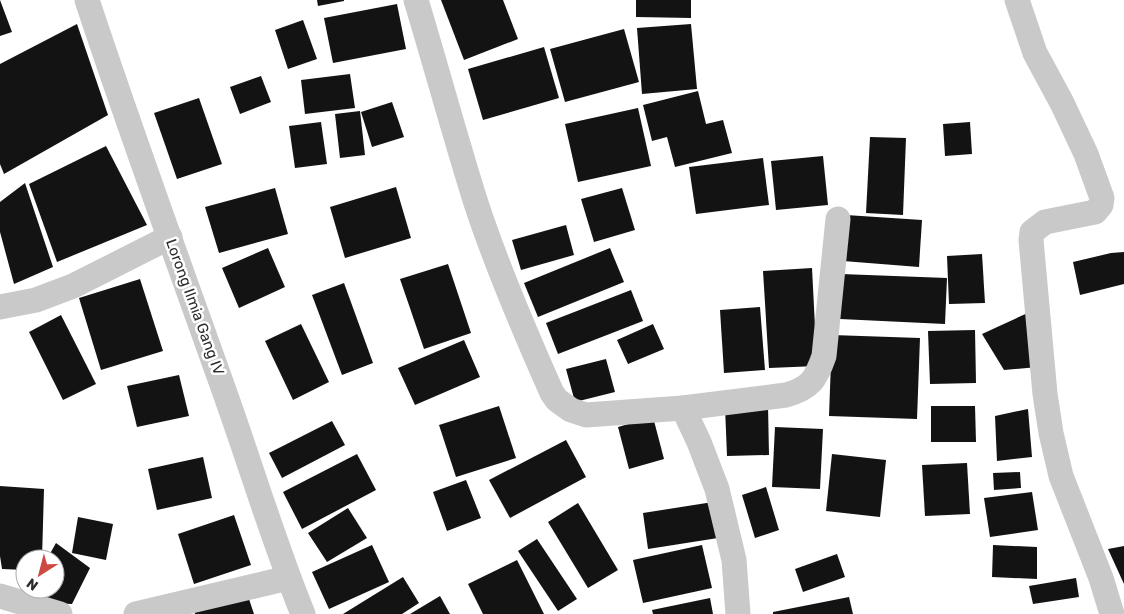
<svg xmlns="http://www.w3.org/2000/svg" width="1124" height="614" font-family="Rubik,sans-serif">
  <rect width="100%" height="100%" fill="#fff"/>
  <!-- building -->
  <g fill="#131313">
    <path d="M0,0L12,32L0,36Z"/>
    <path d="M317,0H344V1L318,6Z"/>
    <path d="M441,0H503L518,39L464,60Z"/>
    <path d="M636,0H691V18L636,17Z"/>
    <path d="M397,4L406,49L333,63L324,18Z"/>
    <path d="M303,20L317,59L288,69L275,30Z"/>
    <path d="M77,24L108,115L4,174L0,164V64Z"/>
    <path d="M691,24L697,89L642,94L637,28Z"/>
    <path d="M624,29L639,82L565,102L550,49Z"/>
    <path d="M544,47L559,98L483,120L468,69Z"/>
    <path d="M350,74L355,108L305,114L301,80Z"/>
    <path d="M261,76L271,102L240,114L230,87Z"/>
    <path d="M698,91L706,124L723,120L732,153L675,167L667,137L652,141L643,105Z"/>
    <path d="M199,98L222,164L177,179L154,113Z"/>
    <path d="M392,102L404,137L372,147L361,112Z"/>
    <path d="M638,108L651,166L578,182L565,124Z"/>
    <path d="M360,111L365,155L340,158L335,114Z"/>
    <path d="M321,122L327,164L295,168L289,126Z"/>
    <path d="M970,122L972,154L945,156L943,124Z"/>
    <path d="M870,137L906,138L903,215L866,213Z"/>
    <path d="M106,146L147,225L57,262L29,184Z"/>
    <path d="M823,156L828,205L776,210L771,161Z"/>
    <path d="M763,158L769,205L696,214L689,167Z"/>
    <path d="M25,183L53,267L14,284L0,232V202Z"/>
    <path d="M396,187L411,238L345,258L330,207Z"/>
    <path d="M275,188L288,234L219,253L205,207Z"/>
    <path d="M622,188L635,230L594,242L581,199Z"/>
    <path d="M846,215L922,220L919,267L843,261Z"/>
    <path d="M566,225L574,255L521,270L512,240Z"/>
    <path d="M268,248L285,287L239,308L222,268Z"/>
    <path d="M610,248L624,282L538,317L524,283Z"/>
    <path d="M1124,252V284L1080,295L1073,262L1111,253Z"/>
    <path d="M982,254L985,303L949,304L947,256Z"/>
    <path d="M448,264L471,333L424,349L400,279Z"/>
    <path d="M812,268L817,366L769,368L763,271Z"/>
    <path d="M841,274L947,278L945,324L840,319Z"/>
    <path d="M140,279L163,351L101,370L79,298Z"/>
    <path d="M344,283L373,363L342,375L312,295Z"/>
    <path d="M631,290L643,321L558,354L546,323Z"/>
    <path d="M760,307L765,370L724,373L720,310Z"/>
    <path d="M1032,311L1038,367L1004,370L982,334Z"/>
    <path d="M61,315L96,384L63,400L29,332Z"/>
    <path d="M301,324L329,382L293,400L265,341Z"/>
    <path d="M653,324L664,349L628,364L617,340Z"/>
    <path d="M975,330L976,383L930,384L928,331Z"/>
    <path d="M832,335L920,338L917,419L829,416Z"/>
    <path d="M464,340L480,377L415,405L398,368Z"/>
    <path d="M606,359L615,392L575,402L566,369Z"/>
    <path d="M179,375L189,416L137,427L127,386Z"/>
    <path d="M499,406L516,458L456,477L439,425Z"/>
    <path d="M768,406L769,455L727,456L725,407Z"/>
    <path d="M931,406H975L976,442H931Z"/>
    <path d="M1028,409L1032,457L997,461L995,416Z"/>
    <path d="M653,417L664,459L629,469L618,427Z"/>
    <path d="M332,421L345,445L282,478L269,453Z"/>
    <path d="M775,427L823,429L820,489L772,487Z"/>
    <path d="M566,440L586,477L510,518L489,480Z"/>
    <path d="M357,454L376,490L302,529L283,492Z"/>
    <path d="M832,454L886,460L880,517L826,511Z"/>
    <path d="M203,457L212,498L157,510L148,469Z"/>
    <path d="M967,463L970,514L925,516L922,465Z"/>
    <path d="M1020,472L1021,488L994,490L993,473Z"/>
    <path d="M466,480L481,518L447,531L433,492Z"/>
    <path d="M0,486L44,489L42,559H25V570L2,569L0,556Z"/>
    <path d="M766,487L779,530L755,538L742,495Z"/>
    <path d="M1032,492L1038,530L990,537L984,498Z"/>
    <path d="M713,502L718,538L648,549L643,513Z"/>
    <path d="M578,503L618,570L588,588L548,522Z"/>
    <path d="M348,508L367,538L327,562L308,533Z"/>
    <path d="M234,515L251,565L194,584L178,534Z"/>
    <path d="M78,517L113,524L106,560L72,553Z"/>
    <path d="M537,539L577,599L558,611L518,551Z"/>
    <path d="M56,543L90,568L72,604L22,602L29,589H55V559H47Z"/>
    <path d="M372,545L389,582L329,609L312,572Z"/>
    <path d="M702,545L712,588L643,603L633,560Z"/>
    <path d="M993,545L1037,547V579L992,577Z"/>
    <path d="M1124,546V584L1108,549Z"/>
    <path d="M837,554L845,577L803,592L795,569Z"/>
    <path d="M517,560L544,614H483L468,584Z"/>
    <path d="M403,577L419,603L402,614H343Z"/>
    <path d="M1076,578L1079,597L1033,604L1029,586Z"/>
    <path d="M246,590L254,614H195L193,606Z"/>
    <path d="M440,596L450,614H410Z"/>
    <path d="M849,597L853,614H773V612Z"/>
    <path d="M710,598L713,614H653L652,610Z"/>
  </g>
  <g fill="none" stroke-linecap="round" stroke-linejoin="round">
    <!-- street -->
    <g stroke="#c9c9c9" stroke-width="25">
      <path d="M87,0C131,133 179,264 226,396C252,469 274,543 303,614"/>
      <path d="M416,0C436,66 454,133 475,200C496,265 524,330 552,393L557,400L571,410L586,415L683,408L786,395C811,388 816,379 824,356L838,219"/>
      <path d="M1017,0L1035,53L1062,103L1086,154L1102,198L1101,205L1095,212L1045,222L1032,232L1031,240L1045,394L1051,433L1061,476L1101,578L1112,614"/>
      <path d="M0,307L36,300L73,286L170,237"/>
      <path d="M683,408L699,442L717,489L734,560L738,614"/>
      <path d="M0,596L60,614"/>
      <path d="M136,614L288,578"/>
    </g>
  </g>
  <g text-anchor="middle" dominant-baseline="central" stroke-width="5" stroke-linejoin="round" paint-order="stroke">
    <!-- street labels -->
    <g font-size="15" fill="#2c2c2c" stroke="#fff">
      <text transform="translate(195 307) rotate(70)">Lorong Ilmia Gang IV</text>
    </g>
  </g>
  <!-- north arrow -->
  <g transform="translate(40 574) rotate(216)"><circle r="24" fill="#ffffff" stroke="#ababab"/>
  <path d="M0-4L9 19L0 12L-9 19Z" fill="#ce4942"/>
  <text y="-8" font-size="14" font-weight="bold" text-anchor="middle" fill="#2c2c2c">N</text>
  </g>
</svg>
